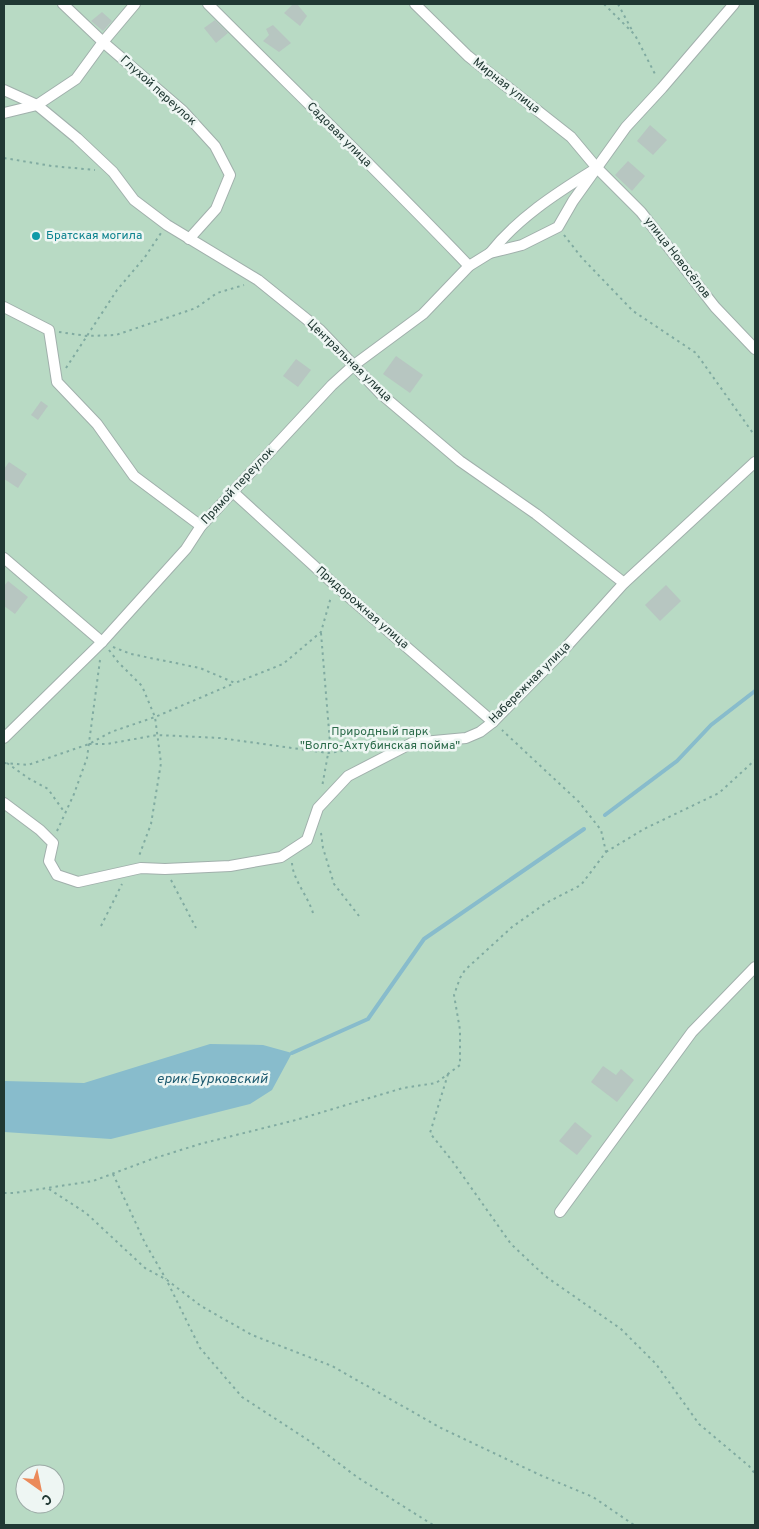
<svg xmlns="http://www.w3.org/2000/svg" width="759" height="1529" font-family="Overpass,sans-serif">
  <rect width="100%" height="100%" fill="#dee9e5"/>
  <!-- green -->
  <path fill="#b8dac4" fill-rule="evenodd" d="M4,4H755V1525H4ZM25,1474H55V1504H25Z"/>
  <!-- water -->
  <path fill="#88bccc" d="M210,1044L263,1045L292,1053L272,1090L250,1104L111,1139L4,1132V1081L84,1083Z"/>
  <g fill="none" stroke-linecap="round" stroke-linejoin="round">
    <!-- stream -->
    <g stroke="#88bccc" stroke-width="4">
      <path d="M605,815L677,761L711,725L755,691"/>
      <path d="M292,1053L368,1019L424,939L584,829"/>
    </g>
  </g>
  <!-- building -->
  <g fill="#b7c6c1">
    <path d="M293,4H297L307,16L300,26L284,13Z"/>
    <path d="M102,12L112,21L103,31L91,21Z"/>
    <path d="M215,20L228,33L216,43L204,28Z"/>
    <path d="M273,25L291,43L279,52L263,41L269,35L266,29Z"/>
    <path d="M650,125L667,140L653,155L637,141Z"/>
    <path d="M628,161L645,176L632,191L615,175Z"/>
    <path d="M396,356L423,375L410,393L383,374Z"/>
    <path d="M296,359L311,370L298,387L283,376Z"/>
    <path d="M41,401L48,406L38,420L31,415Z"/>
    <path d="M9,462L27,474L18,488L4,479V469Z"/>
    <path d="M8,581L28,597L15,614L4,606V586Z"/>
    <path d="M666,585L681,601L660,621L645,605Z"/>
    <path d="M603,1066L616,1075L621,1069L634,1080L617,1102L591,1082Z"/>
    <path d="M575,1122L592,1136L577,1155L559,1141Z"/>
  </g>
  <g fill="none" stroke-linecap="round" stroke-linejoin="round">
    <!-- street casing -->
    <g stroke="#a1b0ac" stroke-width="12">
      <g id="street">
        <path d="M63,4L103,42L183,111L215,146L230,175L216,209L189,239"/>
        <path d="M208,4C295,91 384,177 469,266"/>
        <path d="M415,4L468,56L571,137L597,168L641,212L715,307L755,349"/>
        <path d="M4,90L37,105L77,138L113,172L134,200L167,225L258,280L320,330L381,394L460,461L536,514L624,583"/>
        <path d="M4,113L37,105L76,79L103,42L135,4"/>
        <path d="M490,253C518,218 555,194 592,171"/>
        <path d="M4,307L49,330L57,382L97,424L134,476L201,526"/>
        <path d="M233,492L335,585L493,722"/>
        <path d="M4,558L102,642"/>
        <path d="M4,738L102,642L186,549L201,526L332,385L354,365L423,314L469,266L490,253L522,245L558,227L573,201L626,127L662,88L734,4"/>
        <path d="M4,803L40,830L53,843L49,861L57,875L78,882L141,868L165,869L230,866L281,857L307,840L318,808L348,776L412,743L466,738L480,732L493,722L559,655L624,583L755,462"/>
        <path d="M560,1212L692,1032L755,967"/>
      </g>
    </g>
    <!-- path -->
    <g stroke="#80aba1" stroke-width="2" stroke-dasharray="2.5 4" stroke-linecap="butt">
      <path d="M604,4L635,35L656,76"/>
      <path d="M618,4L633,32"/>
      <path d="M4,158L52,166L95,170"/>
      <path d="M564,235L582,258L633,311L696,353L755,436"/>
      <path d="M59,332L87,336L116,335L196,308L217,293L244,285"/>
      <path d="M66,368L117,290L145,257L161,233"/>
      <path d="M321,633L330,743L322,787"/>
      <path d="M113,647L131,654L200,668L235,683L283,664L321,632L331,597"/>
      <path d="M109,650L118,662L142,686L155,717L161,763L151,824L139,856"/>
      <path d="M89,744H107L157,735L220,738L328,753L380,746"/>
      <path d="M4,763L28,765L89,744L111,732L155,717L235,683"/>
      <path d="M7,763L28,778L48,789L65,813"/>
      <path d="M57,831L74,794L87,758L100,660"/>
      <path d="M321,833L323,848L334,884L359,916"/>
      <path d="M606,852L644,829L719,793L755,760"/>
      <path d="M292,863C293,880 308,896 313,913"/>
      <path d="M171,880L196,928"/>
      <path d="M101,926L122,884"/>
      <path d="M448,1074L430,1133L453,1162L511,1244L545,1276L621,1329L656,1364L699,1424L749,1466L755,1474"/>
      <path d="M113,1174L145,1243L166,1279"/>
      <path d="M49,1189L86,1213L145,1268L167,1280L201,1306L252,1335L332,1366L441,1428L540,1475L593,1497L634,1525"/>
      <path d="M4,1193H14L93,1181L152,1159L200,1144L296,1120L403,1088L436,1083L460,1065V1030L454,995L460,978L465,970L512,927L546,903L581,885L606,852L601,830L579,802L502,730"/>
      <path d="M168,1283L200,1348L242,1397L308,1440L357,1477L433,1525"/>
    </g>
    <!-- street -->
    <use href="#street" stroke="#fff" stroke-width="10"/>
  </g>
  <!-- markers -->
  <circle fill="#0f9aa8" stroke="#eef6f3" stroke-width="2" cx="36" cy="236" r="5"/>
  <g text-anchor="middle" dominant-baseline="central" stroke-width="5" stroke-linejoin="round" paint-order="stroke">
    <!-- street labels -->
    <g font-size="12" fill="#203833" stroke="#eef6f3">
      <text transform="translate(506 86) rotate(38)">Мирная улица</text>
      <text transform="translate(158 91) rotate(42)">Глухой переулок</text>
      <text transform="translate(339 135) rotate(45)">Садовая улица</text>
      <text transform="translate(677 258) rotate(52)">улица Новосёлов</text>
      <text transform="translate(349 361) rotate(44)">Центральная улица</text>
      <text transform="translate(238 486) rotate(-47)">Прямой переулок</text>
      <text transform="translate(362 608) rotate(41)">Придорожная улица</text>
      <text transform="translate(530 683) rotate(-45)">Набережная улица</text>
    </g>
    <!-- culture labels -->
    <g font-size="12" fill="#0d838f" stroke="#eef6f3" text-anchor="start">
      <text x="46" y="236">Братская могила</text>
    </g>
    <!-- park labels -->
    <g font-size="12" fill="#2d6c4b" stroke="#eef6f3">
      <text x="380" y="732">Природный парк<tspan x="380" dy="14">"Волго-Ахтубинская пойма"</tspan></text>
    </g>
    <!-- water labels -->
    <g font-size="14" font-style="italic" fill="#1e5b70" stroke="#eef6f3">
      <text x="212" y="1079">ерик Бурковский</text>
    </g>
  </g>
  <!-- border -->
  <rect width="759" height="1529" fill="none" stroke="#203833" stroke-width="10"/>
  <!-- north arrow -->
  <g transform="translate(40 1489) rotate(147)"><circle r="24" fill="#eef6f3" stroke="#9caaa6"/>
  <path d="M0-4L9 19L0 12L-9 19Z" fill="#eb8a5a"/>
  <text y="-8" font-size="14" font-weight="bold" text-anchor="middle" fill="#203833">С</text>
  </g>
</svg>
